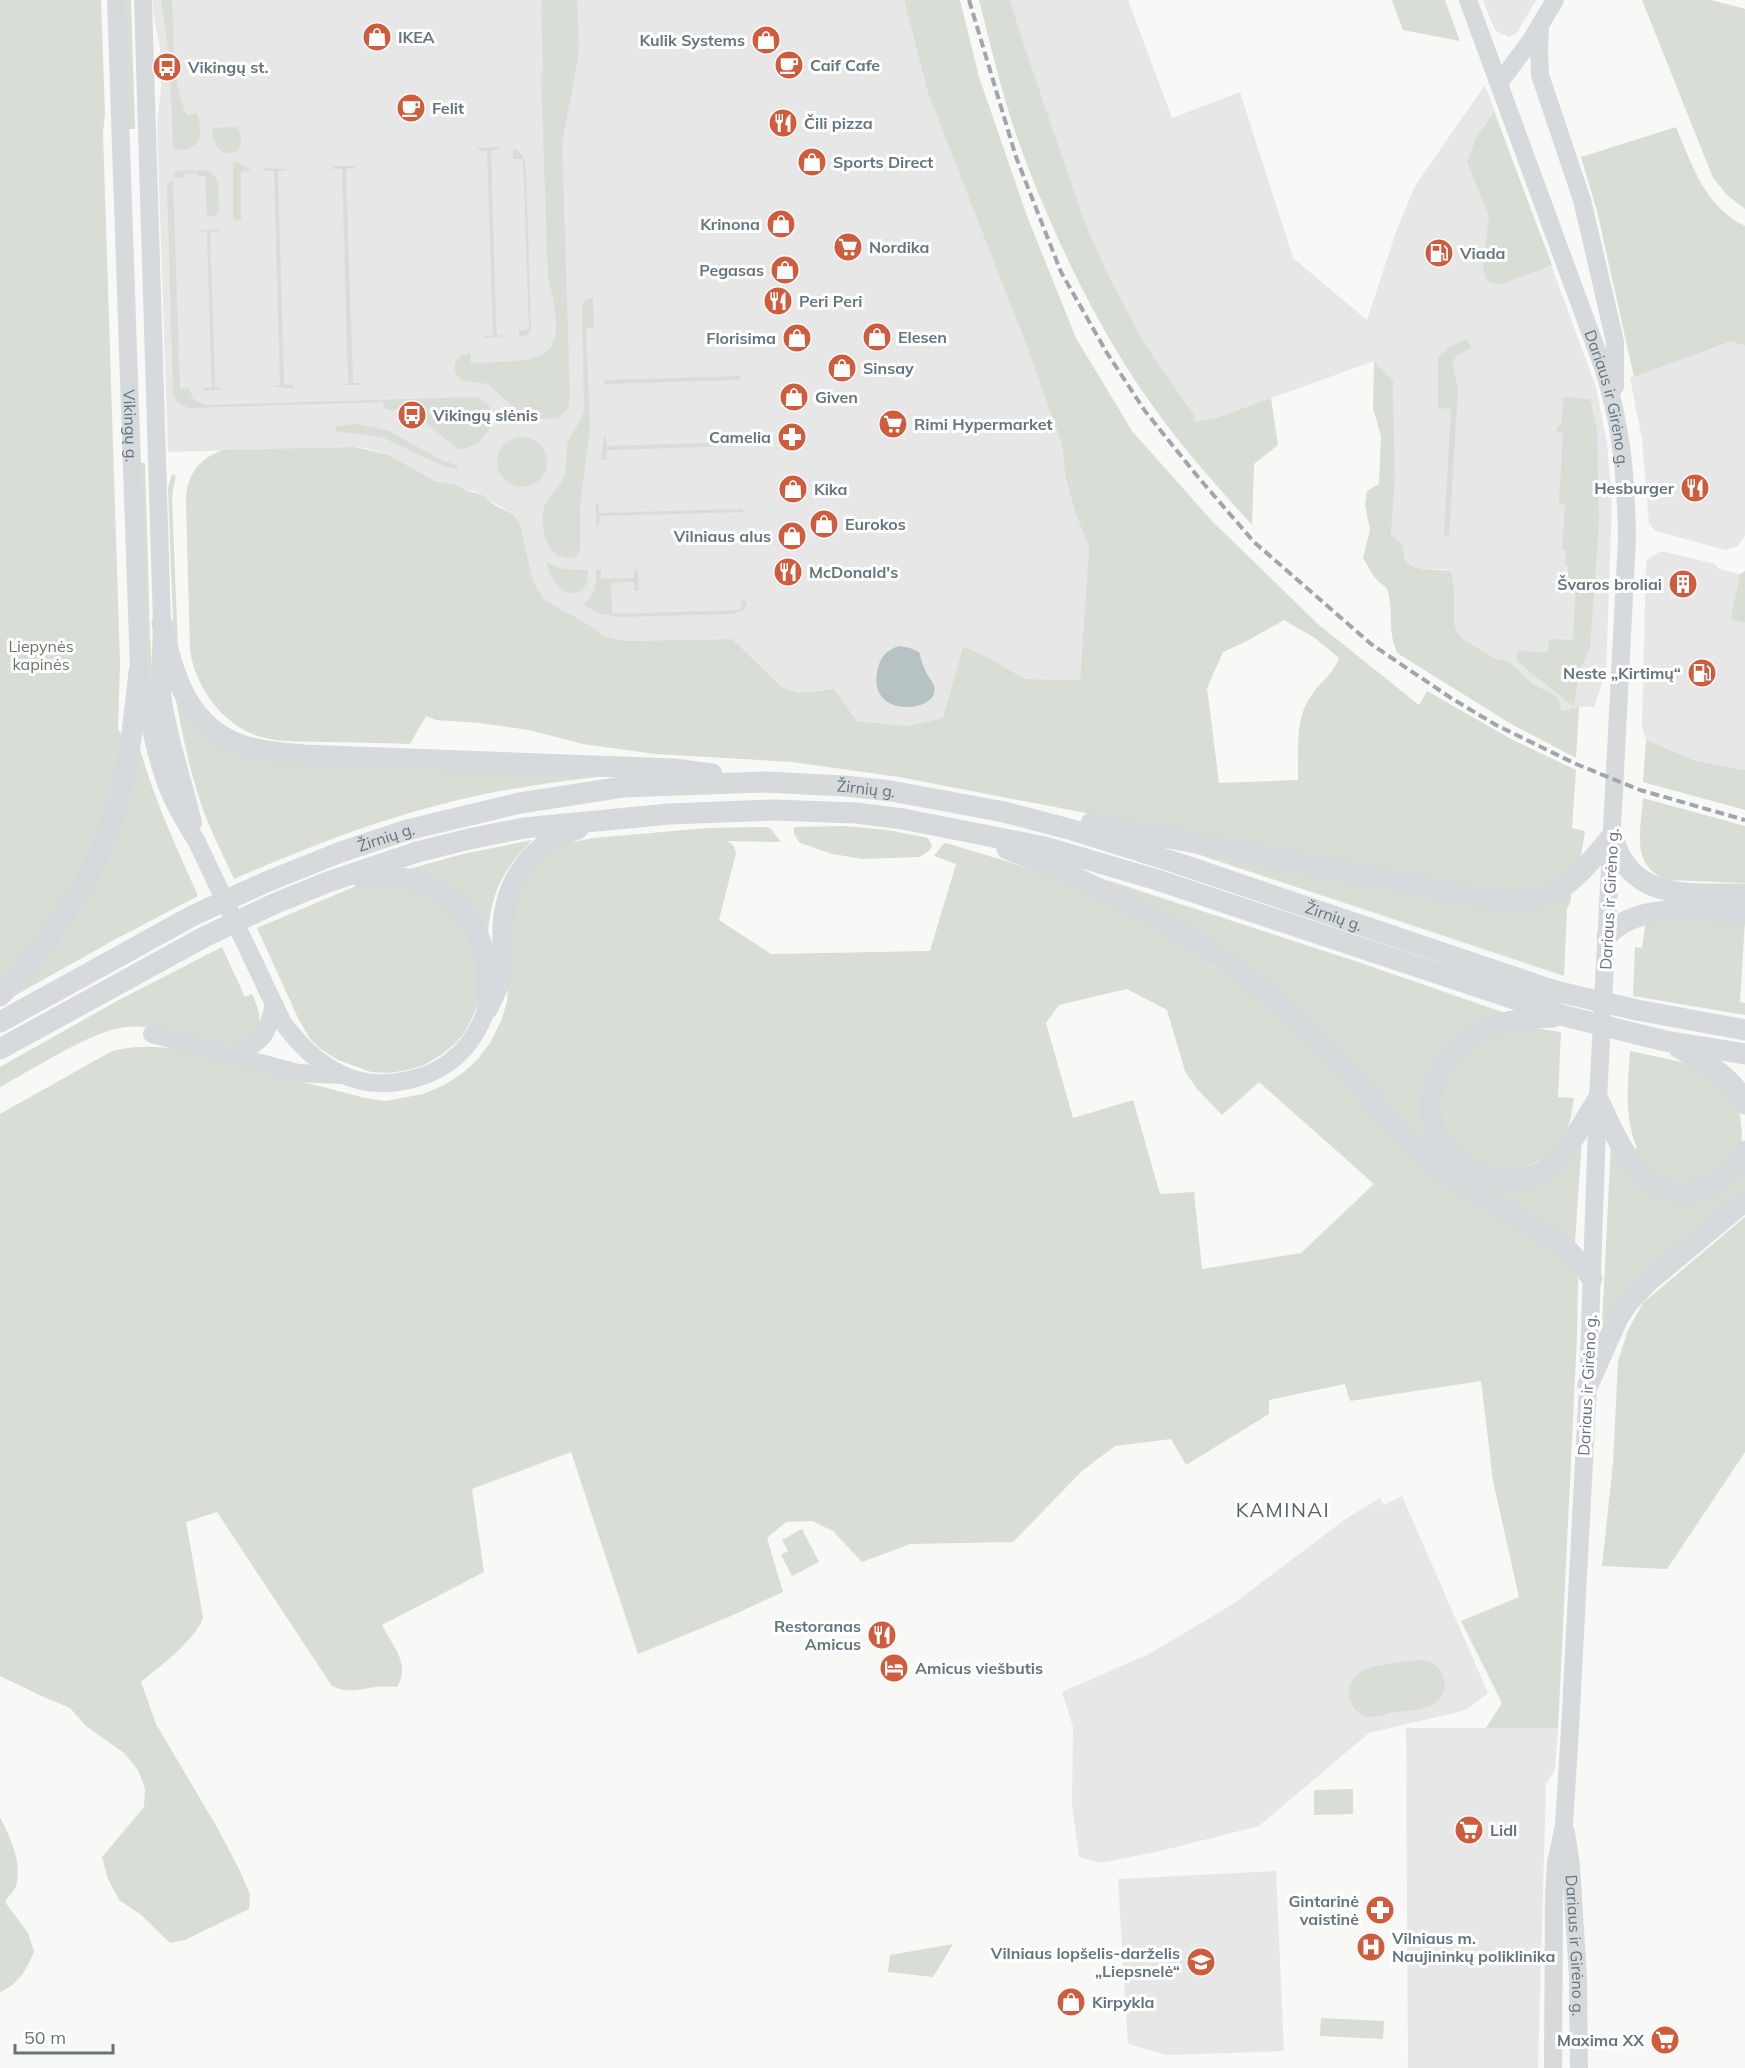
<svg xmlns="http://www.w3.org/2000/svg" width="1745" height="2068" font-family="Mulish,sans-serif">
  <rect width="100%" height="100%" fill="#f8f8f6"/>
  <!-- built -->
  <g fill="#e6e7e6">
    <path d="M153,0H904L928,93L1027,347L1062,445L1065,477L1075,512L1089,547L1080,680L1025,679L991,659L963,646L943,718L908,726L857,721L834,689L805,692L792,691L783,688L732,639L624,641L604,636L586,623L544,600L533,581L520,524L513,514L474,491L465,490L457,485L435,481L389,455L365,448L355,447L168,452L157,124L161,89L160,47L153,14Z"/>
    <path d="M1010,0H1128L1172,118L1240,92L1293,258L1367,320L1397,229L1415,186L1485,85L1596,387L1607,443L1612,505L1606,671L1594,707H1579L1561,711L1554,694L1534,685L1508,661L1494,658L1463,639L1456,630L1454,622L1444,569H1418L1408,563L1405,558L1403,547L1391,535L1395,481L1393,382L1374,361L1216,418L1194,423V415L1142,340L1105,268L1084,220L1021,36Z"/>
    <path d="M1483,0H1536L1517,33L1509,37L1496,31L1492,23Z"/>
    <path d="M1733,341L1745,346V535L1738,546L1726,550L1655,531L1649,523L1642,439L1630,378Z"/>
    <path d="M1659,552H1665L1715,564L1719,569L1740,574L1730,619L1745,623V770L1696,761L1646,740L1642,726L1646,564L1647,560Z"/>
    <path d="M1402,1496L1488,1693L1466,1710L1369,1733L1259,1826L1160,1851L1100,1863L1079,1857L1072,1804L1073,1727L1062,1692L1149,1654L1233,1604L1347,1518L1380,1498L1384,1505Z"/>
    <path d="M1406,1728H1558L1555,1770L1546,1784L1538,2068H1408Z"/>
    <path d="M1276,1871L1284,2051L1168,2055L1128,2044L1118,1879Z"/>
  </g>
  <!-- green -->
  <g fill="#d8ddd6" fill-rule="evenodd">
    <path d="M0,0H101L105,113L103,133L120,663L118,728L123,740L103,819L88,858L41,940L0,984Z"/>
    <path d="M124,0H131L135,129H128Z"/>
    <path d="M161,0H172C174,40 171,79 187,116L197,113C204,136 202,153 173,149L170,61Z"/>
    <path d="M541,0H577L579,53L562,143L570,398L568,409L558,418L542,419L520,413L488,384L461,380C449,369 454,355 470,353L471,363C548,361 570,363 548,277L541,74H543Z"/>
    <path d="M904,0H960L979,77L1027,216L1076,338L1132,431L1213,522L1319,625L1419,705L1427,691L1511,739L1576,770L1572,828L1585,831L1581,856L1558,884L1517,896L899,777L792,762L655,754L583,744L529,730L479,723L436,720L426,716L410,744C381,743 352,742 323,742C299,741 272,743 250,733C218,718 196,686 190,651L186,503C186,476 198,458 224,450L355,447L389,455L435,481L457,485L465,490L482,495L496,506L513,514L520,524L533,581L544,600L586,623L604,636L624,641L732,639L783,688C799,695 816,691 834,689L857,721L908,726L943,718L963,646L991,659L1025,679L1080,680L1089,547L1075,512L1065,476L1062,445L1027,347L928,93ZM1284,620L1315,638L1339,658C1330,679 1321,680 1311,696C1294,719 1299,753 1298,780L1219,783L1207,688L1223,652L1247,641Z"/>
    <path d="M979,0H1010L1021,36L1084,220L1105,268L1142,340L1194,415V422L1216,418L1271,398L1278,445L1254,464L1252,525C1214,483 1177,442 1145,395C1094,322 1048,224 1018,140C1002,94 991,47 979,0Z"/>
    <path d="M1392,0H1445L1460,41L1403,30Z"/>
    <path d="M1642,0H1711L1745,9V209L1727,195L1713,178Z"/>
    <path d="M1494,112L1552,265L1500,285L1487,281L1483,268L1489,216L1467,162L1477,136Z"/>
    <path d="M237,127L238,131H240L241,145L237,151C218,158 214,143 212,128Z"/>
    <path d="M1676,127C1692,165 1705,207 1745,226V346L1732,341L1634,377L1597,211L1581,157Z"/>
    <path d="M499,147L500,149L491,150L496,321L497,335L506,336L484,338L483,336L493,335L487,151L477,150L478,148Z"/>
    <path d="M515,149L523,156L526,166L531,328L528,335L519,337V330L529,329L523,159H513V150Z"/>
    <path d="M233,162H237L251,170L241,172V220L235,221L233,219Z"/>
    <path d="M334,166H354L356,168L346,169L353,383H362L361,385H339L348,383L342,169H332Z"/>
    <path d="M265,168L287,169V170L278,171L284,385H294L293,388L271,387L280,385L274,171H264Z"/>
    <path d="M204,170L213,173L218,183L219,211L215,216L207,217L205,176H197V173L183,174V178H174L175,171Z"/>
    <path d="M173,179L180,389L189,388L193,399L204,405L478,397C508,412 485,449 458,449L428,425L422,417L406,409H395V411L384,408L383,402L189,408C178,405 174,401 173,390L167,185Z"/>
    <path d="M219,229L220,231L210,232L215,387L225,389L204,391L203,388L212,387L207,232L198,231Z"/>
    <path d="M593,298L594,327L586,328L590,426L580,507V551L576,557C548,566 537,524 545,505C550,493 561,487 565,474C568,463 565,452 568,442C573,430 582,422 584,409L582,305L585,300Z"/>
    <path d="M1466,339L1471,348L1457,355L1452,363L1458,390L1449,536L1444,535L1451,409L1438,408V357L1449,347Z"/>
    <path d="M1374,361L1393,381L1395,481L1391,535C1395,538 1399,541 1402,545C1405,551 1403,558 1408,563C1419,574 1438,566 1451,573L1454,588V622L1456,630L1463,639L1494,658L1508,661L1534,685L1554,694L1560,703L1561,711L1579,707L1576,758L1511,724L1397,653C1387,629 1394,613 1388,592C1387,586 1383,586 1379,582C1372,576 1368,565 1363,558L1370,530L1365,505L1367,491L1379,484L1381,436L1373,408Z"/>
    <path d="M604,370L605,380L740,376V380L605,384V393Z"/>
    <path d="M1564,397L1590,399L1597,430L1599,521L1590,648L1579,671L1574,707L1517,661V651L1548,652L1549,639L1573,640L1576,580L1568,579V566L1565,565L1566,550L1562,549L1565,504L1559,503L1563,433L1557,432V426H1561Z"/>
    <path d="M357,424L389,431L443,461L457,465V469L443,466L382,437L335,431L336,426Z"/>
    <path d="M604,437H606L607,446L741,442L742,446L607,450V460H601Z"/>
    <circle cx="522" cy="462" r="25"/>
    <path d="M139,463H145L150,637L155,712C140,630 141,546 139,463Z"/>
    <path d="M172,474L176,476L173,489L172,500L178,648H174L168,488Z"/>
    <path d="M596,503H599V513L743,509V512L600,516L599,526H596Z"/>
    <path d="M547,562C560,571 572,570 588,570C588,585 583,597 565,592C556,585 547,574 547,562Z"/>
    <path d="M634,568L638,572L639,591H634V582L611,583L612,614L741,610V601H747C747,610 740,612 732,614L620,617L598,613L583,604C596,595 596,585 596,570L601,569V579L634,578Z"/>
    <path d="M1745,571V623L1730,619L1740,574Z"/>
    <path d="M175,695L214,739L629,773C579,779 529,785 480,795C395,813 314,844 234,879C225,859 215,840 207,820C191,780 183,737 175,695Z"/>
    <path d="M1646,740L1696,761L1745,770V810L1643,782Z"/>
    <path d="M139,745C153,798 176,846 198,896L114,940L7,1000L46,955Z"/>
    <path d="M1643,798L1745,826V883L1667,880C1630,865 1641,831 1643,798Z"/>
    <path d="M844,826L888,830L928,838L932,845L930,850L920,857L863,859L832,854L800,843L794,834V828L796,827Z"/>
    <path d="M766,827L771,829L781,842L727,841L734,846L736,853L719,920L771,954L930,951L956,864L934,856L943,844L946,843L1009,862L1075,885L1139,916L1263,1000L1319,1052L1377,1116L1573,1265L1578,1279L1577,1336L1558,1728H1486L1502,1703L1461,1621L1519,1597L1493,1481L1481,1381L1350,1401L1345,1384L1269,1400V1414L1186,1465L1171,1439L1115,1446L1082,1471L1013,1542L910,1544L862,1562L833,1531L812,1521L786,1522L767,1538L783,1592L724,1619L638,1654L571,1452L472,1489L484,1572L382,1625C393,1646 411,1665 397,1687C390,1687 383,1686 376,1687C359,1689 348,1694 332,1686L217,1512L186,1522L203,1617C198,1638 158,1668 141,1682L156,1724L218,1829L241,1873L250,1895L249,1909L185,1940L170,1943L140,1914L119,1900L108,1879L102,1857L144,1807L145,1789L138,1770L124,1753L86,1726L70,1708L46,1698L0,1676V1114L112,1051C160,1038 211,1057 257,1070C293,1079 329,1089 365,1098L385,1101L423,1094L444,1085L464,1072L478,1059L490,1043L501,1021L507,1002L513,912L526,876L552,850L568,843L593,838L708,828ZM1127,989L1167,1010L1185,1071L1197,1089L1222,1115L1259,1082L1374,1184L1301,1253L1202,1269L1194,1192L1160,1194L1133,1100L1073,1118L1046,1023L1059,1005Z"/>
    <path d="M532,840C502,871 490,894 488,938L409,869L463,854Z"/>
    <path d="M1176,847L1545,908L1571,893V900L1567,909L1564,976Z"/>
    <path d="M1107,880L1361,963L1505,1013L1471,1028L1424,1123L1500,1187L1582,1136L1575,1243L1433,1154L1353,1065L1106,882Z"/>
    <path d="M375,883L429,893L460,920L476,950L479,997L475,1012L466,1030L457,1042L441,1055L424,1065L408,1070L389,1073L371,1072L338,1060L322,1050L310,1039L298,1018L257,928L356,886Z"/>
    <path d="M1646,919L1745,920L1740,1002L1745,1003V1015L1633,996L1635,947L1642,948Z"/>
    <path d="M222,947L245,997L252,994C258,1007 267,1029 250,1040C226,1054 179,1028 152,1027C138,1026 124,1026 111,1030C76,1041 33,1069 0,1087V1067L117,1001Z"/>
    <path d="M1535,1028L1561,1032L1558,1097L1574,1098C1572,1109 1571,1123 1565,1134C1548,1169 1493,1184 1463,1156C1443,1138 1434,1105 1444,1080C1449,1066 1466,1052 1478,1044C1483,1041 1489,1036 1494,1034C1506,1029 1522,1030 1535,1028Z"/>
    <path d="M1630,1051L1686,1063L1717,1078L1739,1108L1742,1131L1741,1145L1735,1156L1706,1180L1679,1185L1655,1176L1632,1151L1637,1148C1624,1116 1628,1085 1630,1051Z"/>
    <path d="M1611,1142L1660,1196L1745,1168V1191L1605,1327L1602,1326Z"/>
    <path d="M1745,1217V1452L1667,1569L1602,1566L1613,1463L1618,1361L1628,1330L1643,1303Z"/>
    <path d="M802,1529L819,1562L792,1576L781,1555L788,1551L782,1540Z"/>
    <path d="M1419,1660C1443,1659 1455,1691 1434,1704C1422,1711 1403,1711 1389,1713C1382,1715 1373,1718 1366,1716C1347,1710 1343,1683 1360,1672C1374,1664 1403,1662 1419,1660Z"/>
    <path d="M1353,1789V1814L1314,1815V1790Z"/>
    <path d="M0,1817C10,1838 23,1863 16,1886C14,1891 8,1897 5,1902L28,1933L34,1952C26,1970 19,1984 0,1992Z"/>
    <path d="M953,1944L933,1977L888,1972L890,1955Z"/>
    <path d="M1321,2018L1384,2021L1383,2039L1320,2036Z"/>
  </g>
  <!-- water -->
  <path fill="#b7c2c5" d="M899,646L910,648L919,652C921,659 923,667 927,674C929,678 933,682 934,686C942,713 864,721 878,668C881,656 887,650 899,646Z"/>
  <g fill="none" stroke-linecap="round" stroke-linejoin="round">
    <!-- major -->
    <g stroke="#d6dadd" stroke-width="18">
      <path id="s1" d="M116,0L139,671C148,712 154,755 170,793C177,810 187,826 197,842L283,1023C299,1044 316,1062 341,1074C380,1093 435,1081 464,1049C474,1038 481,1024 487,1009"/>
      <path d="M143,0L162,623C161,646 160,669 162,692C167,736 183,779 193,823"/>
      <path id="s2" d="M1468,0L1603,367C1622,427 1626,477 1627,539L1598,1099L1588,1385L1570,1729L1564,1825L1556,1863L1554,1896L1553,2068"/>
      <path d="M1540,25L1539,50L1540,75L1582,200L1594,251L1615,342V387"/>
      <path d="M1500,82L1531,40L1555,0"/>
      <path d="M152,1034L298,1073L340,1075"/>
      <path d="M229,1053C262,1045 267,1037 274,1004"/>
      <path id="s3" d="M1566,1832L1571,1866L1578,1977L1579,2068"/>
    </g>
    <!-- highway -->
    <g stroke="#d6dadd" stroke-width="21">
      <path d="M162,623C173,674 187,728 244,746C263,752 283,753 303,755L674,769L712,774"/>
      <path d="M1091,823L1509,903C1562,902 1580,873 1612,836C1616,845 1618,854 1624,862C1649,901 1704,893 1745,894"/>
      <path d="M1007,849C1120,893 1228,950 1315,1036C1357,1078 1393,1131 1438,1168C1452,1180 1469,1188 1484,1197C1509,1212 1534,1227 1558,1243L1570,1252L1592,1278"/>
      <path d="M362,878C418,870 470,895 484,953C488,968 487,984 487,1000"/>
      <path d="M1607,936C1638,900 1702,912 1745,914"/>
      <path d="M0,996C44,951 90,883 111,824C128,775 134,722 139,671"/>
      <path d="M487,1009C493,997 500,985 502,971C505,956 502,940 503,925C506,880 534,841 578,829"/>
      <path d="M1553,1017C1535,1018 1517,1019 1499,1024C1443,1040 1408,1102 1448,1152C1461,1168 1478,1177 1499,1179C1514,1180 1530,1179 1543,1171C1566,1158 1584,1120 1598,1099"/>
      <path id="s4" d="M0,1022L194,915L266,882L341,852L407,830L520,803L623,787L766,782L845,786L891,791L1004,812L1069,829L1171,861L1555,991L1637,1010L1745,1030"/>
      <path d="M1679,1048C1705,1062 1733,1076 1745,1104"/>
      <path d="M0,1049L206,936L276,903L328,882L417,852L469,839L524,828L669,814L774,810L856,813L903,819L1045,847L1154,879L1565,1016L1665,1041L1745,1054"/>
      <path d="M1598,1099C1618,1140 1642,1208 1701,1190C1722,1183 1735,1170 1745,1151"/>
      <path d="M1588,1385L1618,1318L1627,1304L1649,1281L1745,1201"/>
    </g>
    <!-- rail -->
    <path stroke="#a0a6ab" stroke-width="4" stroke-dasharray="9 4.5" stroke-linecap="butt" d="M969,0L1016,157L1061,272L1107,353L1145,411L1198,477L1254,542L1371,644L1451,698L1496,725L1576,764L1640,790L1745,820"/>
  </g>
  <!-- icons -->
  <defs>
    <g id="shop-disc" transform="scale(1.5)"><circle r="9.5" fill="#d05c3e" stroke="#fff"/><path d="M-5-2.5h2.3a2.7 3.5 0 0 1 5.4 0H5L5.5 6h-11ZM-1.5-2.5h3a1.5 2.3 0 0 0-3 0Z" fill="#fff"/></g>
    <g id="cafe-disc" transform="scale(1.5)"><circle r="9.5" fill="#d05c3e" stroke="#fff"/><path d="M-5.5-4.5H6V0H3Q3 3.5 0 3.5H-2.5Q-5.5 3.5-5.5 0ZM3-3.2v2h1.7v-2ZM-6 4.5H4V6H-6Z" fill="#fff"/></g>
    <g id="bus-disc" transform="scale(1.5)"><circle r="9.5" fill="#d05c3e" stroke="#fff"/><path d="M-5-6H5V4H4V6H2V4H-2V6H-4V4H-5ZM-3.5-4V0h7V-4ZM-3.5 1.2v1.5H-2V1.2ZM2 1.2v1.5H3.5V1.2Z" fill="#fff"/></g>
    <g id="restaurant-disc" transform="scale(1.5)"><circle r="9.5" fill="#d05c3e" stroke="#fff"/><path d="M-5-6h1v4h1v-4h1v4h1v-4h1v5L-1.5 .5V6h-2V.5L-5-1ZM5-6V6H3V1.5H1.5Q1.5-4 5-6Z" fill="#fff"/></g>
    <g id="supermarket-disc" transform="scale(1.5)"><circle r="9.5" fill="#d05c3e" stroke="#fff"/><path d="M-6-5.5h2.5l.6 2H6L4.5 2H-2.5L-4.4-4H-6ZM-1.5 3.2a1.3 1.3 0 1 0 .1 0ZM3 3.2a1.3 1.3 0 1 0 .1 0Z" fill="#fff"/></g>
    <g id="fuel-disc" transform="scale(1.5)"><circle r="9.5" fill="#d05c3e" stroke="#fff"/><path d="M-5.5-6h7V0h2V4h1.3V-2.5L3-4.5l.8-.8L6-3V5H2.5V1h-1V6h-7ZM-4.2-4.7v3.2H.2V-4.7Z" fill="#fff"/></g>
    <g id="pharmacy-disc" transform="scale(1.5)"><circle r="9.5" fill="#d05c3e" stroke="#fff"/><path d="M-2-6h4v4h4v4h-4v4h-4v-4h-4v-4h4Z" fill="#fff"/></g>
    <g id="building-disc" transform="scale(1.5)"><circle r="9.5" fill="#d05c3e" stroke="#fff"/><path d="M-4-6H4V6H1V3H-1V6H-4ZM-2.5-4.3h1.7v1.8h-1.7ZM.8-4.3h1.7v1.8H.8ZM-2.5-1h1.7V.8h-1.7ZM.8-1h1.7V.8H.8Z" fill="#fff"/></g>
    <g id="hotel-disc" transform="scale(1.5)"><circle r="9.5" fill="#d05c3e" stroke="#fff"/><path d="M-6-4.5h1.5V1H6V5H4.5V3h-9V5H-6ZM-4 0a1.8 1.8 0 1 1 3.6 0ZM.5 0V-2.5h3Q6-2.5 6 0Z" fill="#fff"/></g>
    <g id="hospital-disc" transform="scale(1.5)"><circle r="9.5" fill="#d05c3e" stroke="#fff"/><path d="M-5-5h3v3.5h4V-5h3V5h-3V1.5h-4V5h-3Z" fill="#fff"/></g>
    <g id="school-disc" transform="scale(1.5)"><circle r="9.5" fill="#d05c3e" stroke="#fff"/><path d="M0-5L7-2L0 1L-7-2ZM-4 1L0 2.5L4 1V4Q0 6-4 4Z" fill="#fff"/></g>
  </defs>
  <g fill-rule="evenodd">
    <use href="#shop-disc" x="377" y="37"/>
    <use href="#shop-disc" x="766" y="40"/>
    <use href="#cafe-disc" x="789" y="65"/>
    <use href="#bus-disc" x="167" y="67"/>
    <use href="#cafe-disc" x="411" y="108"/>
    <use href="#restaurant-disc" x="783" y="123"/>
    <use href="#shop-disc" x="812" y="162"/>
    <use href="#shop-disc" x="781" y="224"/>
    <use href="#supermarket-disc" x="848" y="247"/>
    <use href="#fuel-disc" x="1439" y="253"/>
    <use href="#shop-disc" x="785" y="270"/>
    <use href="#restaurant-disc" x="778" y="301"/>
    <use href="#shop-disc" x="877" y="337"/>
    <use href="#shop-disc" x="797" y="338"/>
    <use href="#shop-disc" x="842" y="368"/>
    <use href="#shop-disc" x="794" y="397"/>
    <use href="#bus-disc" x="412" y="415"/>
    <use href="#supermarket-disc" x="893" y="424"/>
    <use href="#pharmacy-disc" x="792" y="437"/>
    <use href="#restaurant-disc" x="1695" y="488"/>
    <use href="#shop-disc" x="793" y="489"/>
    <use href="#shop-disc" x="824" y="524"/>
    <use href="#shop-disc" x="792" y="536"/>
    <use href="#restaurant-disc" x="788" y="572"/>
    <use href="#building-disc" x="1683" y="584"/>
    <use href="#fuel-disc" x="1702" y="673"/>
    <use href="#restaurant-disc" x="882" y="1635"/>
    <use href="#hotel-disc" x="894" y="1668"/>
    <use href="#supermarket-disc" x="1469" y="1830"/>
    <use href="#pharmacy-disc" x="1380" y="1910"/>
    <use href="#hospital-disc" x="1371" y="1947"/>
    <use href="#school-disc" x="1201" y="1962"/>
    <use href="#shop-disc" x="1071" y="2002"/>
    <use href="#supermarket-disc" x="1665" y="2040"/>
  </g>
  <g text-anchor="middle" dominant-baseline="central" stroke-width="6" stroke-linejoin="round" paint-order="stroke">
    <!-- poi labels -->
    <g font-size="16" font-weight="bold" fill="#66747d" stroke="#fff" text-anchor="start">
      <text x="398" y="37">IKEA</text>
      <text x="745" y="40" text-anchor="end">Kulik Systems</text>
      <text x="810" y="65">Caif Cafe</text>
      <text x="188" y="67">Vikingų st.</text>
      <text x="432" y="108">Felit</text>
      <text x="804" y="123">Čili pizza</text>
      <text x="833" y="162">Sports Direct</text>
      <text x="760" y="224" text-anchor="end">Krinona</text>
      <text x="869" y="247">Nordika</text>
      <text x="1460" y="253">Viada</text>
      <text x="764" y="270" text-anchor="end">Pegasas</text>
      <text x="799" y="301">Peri Peri</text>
      <text x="898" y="337">Elesen</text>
      <text x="776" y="338" text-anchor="end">Florisima</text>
      <text x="863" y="368">Sinsay</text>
      <text x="815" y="397">Given</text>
      <text x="433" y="415">Vikingų slėnis</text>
      <text x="914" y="424">Rimi Hypermarket</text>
      <text x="771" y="437" text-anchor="end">Camelia</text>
      <text x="1674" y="488" text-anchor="end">Hesburger</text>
      <text x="814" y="489">Kika</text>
      <text x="845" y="524">Eurokos</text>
      <text x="771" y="536" text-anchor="end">Vilniaus alus</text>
      <text x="809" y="572">McDonald's</text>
      <text x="1662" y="584" text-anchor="end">Švaros broliai</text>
      <text x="1681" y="673" text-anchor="end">Neste „Kirtimų“</text>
      <text x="861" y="1626" text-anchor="end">Restoranas<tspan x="861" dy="18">Amicus</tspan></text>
      <text x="915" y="1668">Amicus viešbutis</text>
      <text x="1490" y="1830">Lidl</text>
      <text x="1359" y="1901" text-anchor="end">Gintarinė<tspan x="1359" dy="18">vaistinė</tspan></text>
      <text x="1392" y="1938">Vilniaus m.<tspan x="1392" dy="18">Naujininkų poliklinika</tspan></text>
      <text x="1180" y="1953" text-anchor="end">Vilniaus lopšelis-darželis<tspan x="1180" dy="18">„Liepsnelė“</tspan></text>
      <text x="1092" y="2002">Kirpykla</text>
      <text x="1644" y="2040" text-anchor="end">Maxima XX</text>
    </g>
    <!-- street labels -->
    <g font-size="16" fill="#66747d" stroke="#fff">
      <text stroke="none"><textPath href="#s2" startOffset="423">Dariaus ir Girėno g.</textPath></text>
      <text stroke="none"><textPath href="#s1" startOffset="426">Vikingų g.</textPath></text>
      <text stroke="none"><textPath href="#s4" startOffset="915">Žirnių g.</textPath></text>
      <text stroke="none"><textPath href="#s4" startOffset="429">Žirnių g.</textPath></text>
      <text transform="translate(1609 899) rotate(-87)">Dariaus ir Girėno g.</text>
      <text stroke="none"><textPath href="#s4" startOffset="1401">Žirnių g.</textPath></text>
      <text transform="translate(1587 1385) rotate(-87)">Dariaus ir Girėno g.</text>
      <text stroke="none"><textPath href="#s3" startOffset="114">Dariaus ir Girėno g.</textPath></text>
    </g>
    <!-- park labels -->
    <g font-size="16" fill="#687665" stroke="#fff">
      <text x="41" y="646">Liepynės<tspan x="41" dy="18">kapinės</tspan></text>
    </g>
    <!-- quarter labels -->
    <g font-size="20" letter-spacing="1.5" fill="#586269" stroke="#fff">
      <text x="1283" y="1509">KAMINAI</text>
    </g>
  </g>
  <!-- scale -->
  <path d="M15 2044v9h98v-9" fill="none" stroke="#66747d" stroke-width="3"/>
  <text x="24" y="2044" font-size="18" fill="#66747d" stroke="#ffffff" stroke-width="4.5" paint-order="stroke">50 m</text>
</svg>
